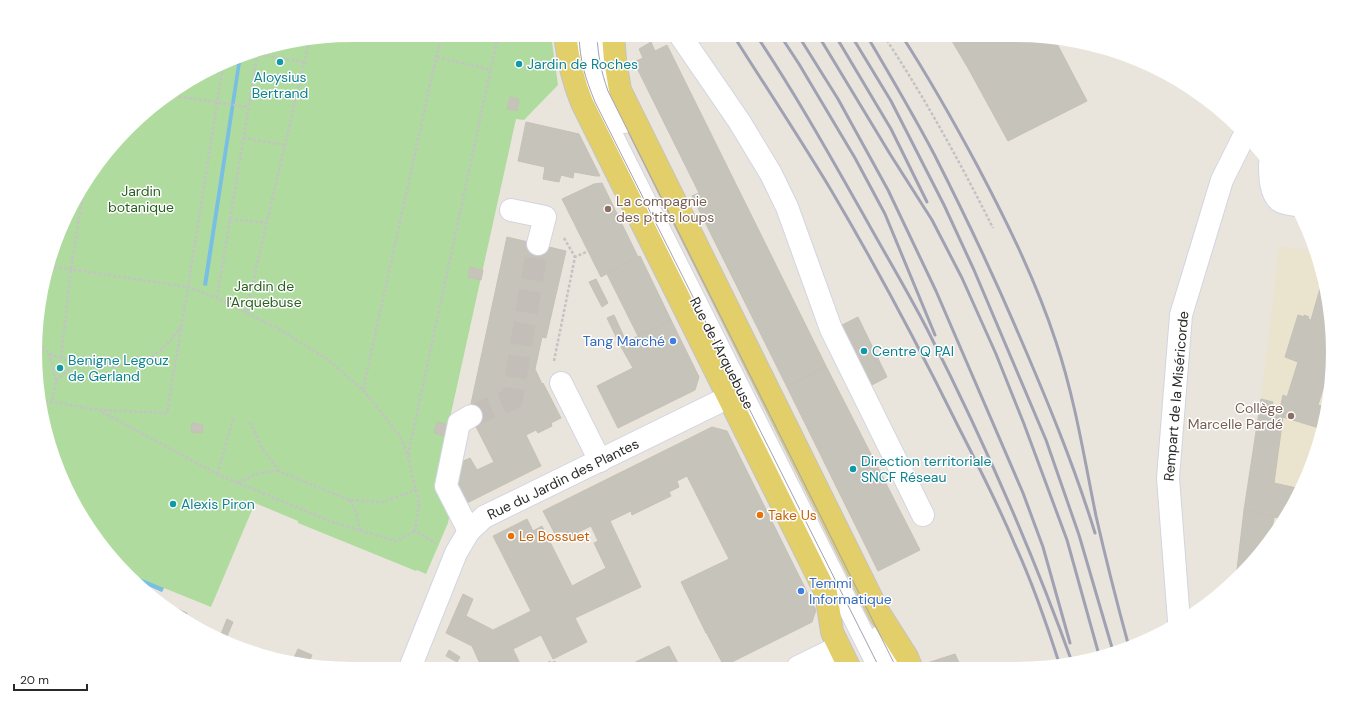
<svg xmlns="http://www.w3.org/2000/svg" width="1368" height="704" font-family="'DM Sans',sans-serif">
  <rect width="100%" height="100%" fill="#eae5dc"/>
  <!-- education -->
  <path fill="#eae3cd" d="M1279,246L1316,251L1330,310L1332,372L1322,434L1300,492L1254,561L1236,578L1244,510L1261,399Z"/>
  <!-- green -->
  <path fill="#afdc9e" d="M352,35H551L558,85L524,120L516,119L446,436L450,512L448,523L426,574L417,570L416,571L298,523V521L255,503L211,607L164,588L162,592L128,576L68,492L38,393L41,290L59,230L88,176L159,101L250,52Z"/>
  <!-- water -->
  <g fill="#79bfe3">
    <path d="M242,56L207,286L203,285L238,58Z"/>
    <path d="M125,572L164,588L162,592L132,579Z"/>
  </g>
  <!-- building -->
  <g fill="#c6c3bb" stroke="#c5c1b6">
    <path d="M949,36H1037L1054,38L1087,101L1008,141L968,68Z"/>
    <path d="M651,42L655,51L667,45L826,366L787,387L692,196L699,193L634,62L643,58L639,49Z"/>
    <path d="M510,97L519,99L517,111L507,109Z"/>
    <path d="M526,122L579,134L600,176H596L574,172L573,178L561,175L559,182L543,179L545,167L518,161Z"/>
    <path d="M602,183L638,257L601,277L562,199L594,184Z"/>
    <path d="M507,237L566,251L546,338L542,337L535,369L542,384L543,383L561,418L551,423L552,426L538,433L536,430L526,435L541,466L463,505L454,483L457,464L470,458L477,470L494,462L469,413Z"/>
    <path d="M640,256L671,320L638,336L607,274Z"/>
    <path d="M470,267L483,270L481,280L468,277Z"/>
    <path d="M1321,272L1330,310L1332,360L1318,405L1325,407L1319,428L1283,417L1274,483L1301,489L1283,519L1244,510L1261,399L1273,402L1272,406L1280,409L1283,395L1287,397L1298,362L1285,357L1298,315L1304,317V315L1309,317L1308,319L1311,320L1321,285L1318,283Z"/>
    <path d="M596,279L608,303L602,307L589,282Z"/>
    <path d="M614,315L625,339L619,343L607,318Z"/>
    <path d="M858,317L887,377L870,386L840,326Z"/>
    <path d="M671,320L699,377L695,390L618,428L597,386L633,368L620,345Z"/>
    <path d="M826,366L920,550L878,571L787,387Z"/>
    <path d="M437,422L449,425L446,436L434,433Z"/>
    <path d="M192,423L203,425L202,433L191,432Z"/>
    <path d="M712,427L727,431L816,610L812,622L724,666L706,632V633L681,582L729,559L687,476L677,481L679,487L669,492L671,496L632,515L631,511L610,521L641,587L575,618L587,642L553,659L541,635L513,649L522,668H482L472,646L446,633L463,594L473,599L466,616L493,630L531,611L493,536L527,519L533,531L542,526L572,586L606,568L594,543L598,541L591,526L566,538L562,531L555,534L543,511Z"/>
    <path d="M1244,510L1274,517L1271,536L1254,561L1236,578Z"/>
    <path d="M168,605L187,613L186,618Z"/>
    <path d="M227,619L233,622L225,641L219,639Z"/>
    <path d="M669,646L680,667H625Z"/>
    <path d="M298,649L312,655L308,665L292,662Z"/>
    <path d="M449,650L460,657L457,662L446,656Z"/>
    <path d="M955,654L961,667H925L924,664Z"/>
    <path d="M550,661L551,663L555,661L559,668H538Z"/>
  </g>
  <g fill="none" stroke-linecap="round" stroke-linejoin="round">
    <!-- minor-tunnel -->
    <path stroke="#c3bfb8" stroke-width="22" stroke-dasharray="22 11" stroke-linecap="butt" d="M471,416L512,399L538,244"/>
    <!-- minor casing -->
    <g stroke="#d2d4e1" stroke-width="24">
      <g id="minor">
        <path d="M579,35C580,62 585,77 595,102L879,667"/>
        <path d="M597,35C597,47 598,58 601,70C605,88 615,105 624,122"/>
        <path d="M680,35L739,121L771,174L787,207L831,329L923,515"/>
        <path d="M1270,164C1270,175 1270,194 1280,201C1284,204 1291,204 1296,205"/>
        <path d="M511,210L545,217L538,244"/>
        <path d="M561,383L600,461"/>
        <path d="M469,531L446,486L459,423L471,416"/>
        <path d="M1179,621L1168,478L1181,315L1222,180L1245,134"/>
        <path d="M881,636L896,667"/>
        <path d="M798,667L839,647"/>
        <path d="M410,668L456,553L469,531L484,517L729,397"/>
      </g>
    </g>
    <!-- major casing -->
    <g stroke="#c3c3c3" stroke-width="24">
      <g id="major">
        <path d="M565,35C568,59 573,81 582,103L826,593L832,632L849,667"/>
        <path d="M613,35L615,60L620,90L879,613L907,657L911,667"/>
      </g>
    </g>
    <!-- path -->
    <g stroke="#c3c3c3" stroke-width="2.5" stroke-dasharray="3 2" stroke-linecap="butt">
      <path d="M884,36C925,98 960,162 993,228"/>
      <path d="M257,54L304,62"/>
      <path d="M437,57L491,70"/>
      <path d="M169,95L248,107"/>
      <path d="M243,138L285,145"/>
      <path d="M230,219L266,223"/>
      <path d="M564,238L575,257"/>
      <path d="M49,266L188,287L217,298L279,329L327,359L363,390L400,436L408,456L419,504L415,531L436,543"/>
      <path d="M217,298L258,51"/>
      <path d="M246,312L309,42"/>
      <path d="M39,343C43,347 46,352 51,354C76,367 121,371 147,359C161,353 172,338 181,327"/>
      <path d="M49,353L56,382L52,402"/>
      <path d="M61,358L71,269L85,182"/>
      <path d="M554,361L575,257L588,251"/>
      <path d="M56,381L76,363"/>
      <path d="M363,390L441,35"/>
      <path d="M40,400L100,410L167,413L188,287L223,66"/>
      <path d="M102,412L217,474L332,522L396,541L415,531"/>
      <path d="M250,422L262,448L279,471L349,500L382,502L416,490"/>
      <path d="M408,455L498,35"/>
      <path d="M217,474L234,416"/>
      <path d="M238,483C252,475 263,471 279,471"/>
      <path d="M350,500L355,510L361,531"/>
    </g>
    <!-- minor -->
    <use href="#minor" stroke="#fff" stroke-width="22"/>
    <!-- major -->
    <use href="#major" stroke="#e3cf69" stroke-width="22"/>
    <!-- tram -->
    <g stroke="#a0a1b2" stroke-width="1">
      <path d="M579,35C580,62 585,77 595,102L879,667"/>
      <path d="M597,35C598,56 601,71 608,91L896,667"/>
    </g>
    <!-- rail -->
    <g stroke="#a0a1b2" stroke-width="3">
      <path d="M733,35C766,87 799,137 831,190C876,266 918,345 958,426C978,465 998,504 1015,545C1033,584 1047,625 1060,666"/>
      <path d="M756,35C795,93 829,154 863,214C884,252 907,290 927,329C982,437 1031,548 1072,662"/>
      <path d="M780,35L799,64L855,158L885,214L935,335"/>
      <path d="M798,35L838,99L888,190L936,291L1023,493L1043,547L1070,643"/>
      <path d="M818,35L890,154L932,220L962,278L996,354L1024,424L1067,540L1099,655"/>
      <path d="M835,35L891,129L927,202"/>
      <path d="M851,35L891,101L944,205L974,270L1046,440L1079,535L1113,651"/>
      <path d="M867,36C890,75 913,114 934,154C964,213 993,274 1019,335C1047,400 1074,465 1095,533"/>
      <path d="M902,36C929,78 954,122 978,167C1008,224 1036,281 1056,342C1075,399 1084,457 1096,516C1106,560 1117,603 1129,647"/>
    </g>
  </g>
  <!-- markers -->
  <g fill="#0f9aa8" stroke="#fff" stroke-width="1.5">
    <circle cx="280" cy="62" r="4"/>
    <circle cx="519" cy="64" r="4"/>
    <circle cx="864" cy="351" r="4"/>
    <circle cx="60" cy="368" r="4"/>
    <circle cx="853" cy="469" r="4"/>
    <circle cx="173" cy="504" r="4"/>
  </g>
  <g fill="#8d6e63" stroke="#fff" stroke-width="1.5">
    <circle cx="608" cy="209" r="4"/>
    <circle cx="1291" cy="416" r="4"/>
  </g>
  <g fill="#3f7fe0" stroke="#fff" stroke-width="1.5">
    <circle cx="673" cy="341" r="4"/>
    <circle cx="801" cy="591" r="4"/>
  </g>
  <g fill="#e8710a" stroke="#fff" stroke-width="1.5">
    <circle cx="760" cy="515" r="4"/>
    <circle cx="511" cy="536" r="4"/>
  </g>
  <g text-anchor="middle" dominant-baseline="central" stroke-width="3" stroke-linejoin="round" paint-order="stroke">
    <!-- culture labels -->
    <g font-size="14" fill="#0d838f" stroke="#fff" text-anchor="start">
      <text x="527" y="64">Jardin de Roches</text>
      <text x="280" y="77" text-anchor="middle">Aloysius<tspan x="280" dy="16">Bertrand</tspan></text>
      <text x="872" y="351">Centre Q PAI</text>
      <text x="68" y="360">Benigne Legouz<tspan x="68" dy="16">de Gerland</tspan></text>
      <text x="861" y="461">Direction territoriale<tspan x="861" dy="16">SNCF Réseau</tspan></text>
      <text x="181" y="504">Alexis Piron</text>
    </g>
    <!-- park labels -->
    <g font-size="14" fill="#295f20" stroke="#fff">
      <text x="141" y="191">Jardin<tspan x="141" dy="16">botanique</tspan></text>
      <text x="264" y="286">Jardin de<tspan x="264" dy="16">l'Arquebuse</tspan></text>
    </g>
    <!-- education labels -->
    <g font-size="14" fill="#785e54" stroke="#fff" text-anchor="start">
      <text x="616" y="201">La compagnie<tspan x="616" dy="16">des p'tits loups</tspan></text>
      <text x="1283" y="408" text-anchor="end">Collège<tspan x="1283" dy="16">Marcelle Pardé</tspan></text>
    </g>
    <!-- shop labels -->
    <g font-size="14" fill="#366cbe" stroke="#fff" text-anchor="end">
      <text x="665" y="341">Tang Marché</text>
      <text x="809" y="583" text-anchor="start">Temmi<tspan x="809" dy="16">Informatique</tspan></text>
    </g>
    <!-- street labels -->
    <g font-size="14" fill="#292929" stroke="#fff">
      <text transform="translate(722 353) rotate(63)">Rue de l'Arquebuse</text>
      <text transform="translate(1176 396) rotate(-85)">Rempart de la Miséricorde</text>
      <text transform="translate(563 479) rotate(-26)">Rue du Jardin des Plantes</text>
    </g>
    <!-- food labels -->
    <g font-size="14" fill="#c56008" stroke="#fff" text-anchor="start">
      <text x="768" y="515">Take Us</text>
      <text x="519" y="536">Le Bossuet</text>
    </g>
  </g>
  <!-- crop -->
  <path d="M0 0H1368V704H0ZM352 42H1016A310 310 0 0 1 1326 352V352A310 310 0 0 1 1016 662H352A310 310 0 0 1 42 352V352A310 310 0 0 1 352 42Z" fill="#fff" fill-rule="evenodd"/>
  <!-- scale -->
  <path d="M14 684v6h73v-6" fill="none" stroke="#292929" stroke-width="2"/>
  <text x="20" y="684" font-size="12" fill="#292929" stroke="#ffffff" stroke-width="3" paint-order="stroke">20 m</text>
</svg>
